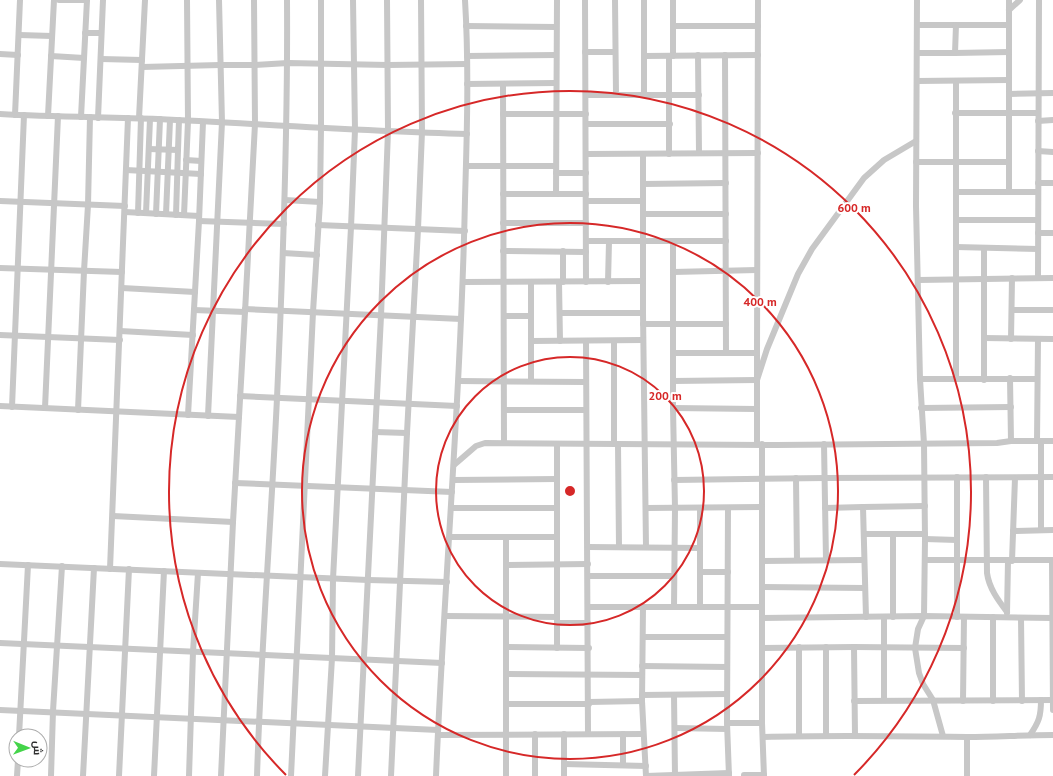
<svg xmlns="http://www.w3.org/2000/svg" width="1053" height="776" font-family="'PT Sans',Cairo,sans-serif">
  <rect width="100%" height="100%" fill="#fff"/>
  <g fill="none" stroke-linecap="round" stroke-linejoin="round">
    <!-- minor -->
    <g stroke="#c7c7c7" stroke-width="6">
      <path d="M59,0H87"/>
      <path d="M585,0L586,282"/>
      <path d="M615,0L616,94"/>
      <path d="M673,0V56"/>
      <path d="M917,0L916,206L920,379L924,444L925,539L924,616L918,629L915,648L919,673L923,684L933,700L943,736"/>
      <path d="M1009,0V192"/>
      <path d="M1009,10L1020,0"/>
      <path d="M917,25H1009"/>
      <path d="M956,25L955,53L1009,52"/>
      <path d="M466,26L556,27"/>
      <path d="M673,26H758"/>
      <path d="M85,33H101"/>
      <path d="M19,35L52,36"/>
      <path d="M585,52H615"/>
      <path d="M917,53H955"/>
      <path d="M0,54L18,55"/>
      <path d="M698,55L699,153"/>
      <path d="M725,55L726,353"/>
      <path d="M51,56L84,58"/>
      <path d="M467,56L556,55"/>
      <path d="M644,56L758,55"/>
      <path d="M669,56V154"/>
      <path d="M101,59L142,60"/>
      <path d="M142,67L220,65H255L288,63L388,65L467,64"/>
      <path d="M917,81L1009,80"/>
      <path d="M956,81V379"/>
      <path d="M467,84L556,83"/>
      <path d="M503,84L504,443"/>
      <path d="M644,94V0"/>
      <path d="M1009,94L1053,93"/>
      <path d="M586,95H699"/>
      <path d="M955,113H1038"/>
      <path d="M0,114C53,117 105,117 158,119C261,124 364,131 467,134"/>
      <path d="M503,114H586"/>
      <path d="M15,115L20,0"/>
      <path d="M48,116L54,0"/>
      <path d="M81,117L87,0"/>
      <path d="M98,118L103,0"/>
      <path d="M139,118L145,0"/>
      <path d="M1038,121L1053,120"/>
      <path d="M586,124H670"/>
      <path d="M149,149L178,150L179,120"/>
      <path d="M1038,151L1053,152"/>
      <path d="M586,154L758,153"/>
      <path d="M643,154V313L646,547"/>
      <path d="M186,160L201,161"/>
      <path d="M916,162H1009"/>
      <path d="M466,166H556"/>
      <path d="M126,170L201,174"/>
      <path d="M556,173H586"/>
      <path d="M1038,183H1053"/>
      <path d="M643,184L726,183"/>
      <path d="M956,192H1038"/>
      <path d="M503,194H586"/>
      <path d="M556,194L557,0"/>
      <path d="M285,200L320,202"/>
      <path d="M0,201L125,206"/>
      <path d="M586,201H643"/>
      <path d="M125,212L199,216"/>
      <path d="M138,213L141,118"/>
      <path d="M146,213L150,119"/>
      <path d="M156,214L160,119"/>
      <path d="M166,214L170,120"/>
      <path d="M643,214H726"/>
      <path d="M176,215L178,150"/>
      <path d="M184,215L188,121L187,0"/>
      <path d="M956,220H1038"/>
      <path d="M199,221L284,224"/>
      <path d="M503,223H586"/>
      <path d="M318,225L465,231"/>
      <path d="M1038,233H1053"/>
      <path d="M586,241H726"/>
      <path d="M673,242V408L675,508L674,607"/>
      <path d="M956,247L1038,249"/>
      <path d="M984,248V380"/>
      <path d="M503,251L586,252"/>
      <path d="M563,251V282"/>
      <path d="M283,253L317,255"/>
      <path d="M0,268L122,272"/>
      <path d="M673,272L757,270"/>
      <path d="M1038,278L1039,0"/>
      <path d="M918,280L1053,278"/>
      <path d="M463,282L643,281"/>
      <path d="M531,282V381"/>
      <path d="M559,282L560,341"/>
      <path d="M608,282L609,242"/>
      <path d="M122,288L195,292"/>
      <path d="M245,309L461,319"/>
      <path d="M194,310L245,312"/>
      <path d="M1012,310H1053"/>
      <path d="M560,313H643"/>
      <path d="M504,316H531"/>
      <path d="M643,324H726"/>
      <path d="M120,331L193,335"/>
      <path d="M0,335L120,340"/>
      <path d="M984,338L1053,339"/>
      <path d="M1011,339L1012,278"/>
      <path d="M531,341L643,340"/>
      <path d="M586,341L588,733"/>
      <path d="M673,353H757V444"/>
      <path d="M757,353L758,0"/>
      <path d="M1010,378L1011,441"/>
      <path d="M920,379H1037"/>
      <path d="M757,380L767,349L798,274L812,249L864,178L884,160L916,141"/>
      <path d="M459,381L586,382"/>
      <path d="M673,381L757,380"/>
      <path d="M240,396L457,406"/>
      <path d="M0,406L239,417"/>
      <path d="M12,407L24,115"/>
      <path d="M45,408L58,116"/>
      <path d="M673,408L756,409"/>
      <path d="M921,408L1011,407"/>
      <path d="M78,410L84,271L88,205L90,117"/>
      <path d="M504,410H586"/>
      <path d="M188,415L199,221L203,122"/>
      <path d="M208,416L222,122L219,0"/>
      <path d="M375,432L407,433"/>
      <path d="M1037,441L1038,339"/>
      <path d="M614,444V341"/>
      <path d="M618,444L619,547"/>
      <path d="M762,444V723L764,776"/>
      <path d="M824,444L826,560"/>
      <path d="M454,465L476,446L485,443L777,445L997,443L1011,441H1053"/>
      <path d="M986,477L987,573C989,588 998,600 1007,612"/>
      <path d="M796,478L797,560"/>
      <path d="M453,480L557,479"/>
      <path d="M674,480L825,478L1053,477"/>
      <path d="M235,483L452,492"/>
      <path d="M451,508H557"/>
      <path d="M646,508L762,507"/>
      <path d="M700,508V607"/>
      <path d="M728,508L727,723L729,776"/>
      <path d="M825,508L863,507"/>
      <path d="M113,516L233,522"/>
      <path d="M1041,530V441"/>
      <path d="M1013,531L1053,530"/>
      <path d="M864,534H925"/>
      <path d="M893,534V617"/>
      <path d="M450,537H557"/>
      <path d="M925,539L957,540"/>
      <path d="M588,547L700,548"/>
      <path d="M925,560H1053"/>
      <path d="M1052,560L1053,710"/>
      <path d="M762,561L864,560"/>
      <path d="M1012,561L1015,478"/>
      <path d="M0,564L368,580L447,582"/>
      <path d="M506,565L588,564"/>
      <path d="M110,569L128,118"/>
      <path d="M700,572H728"/>
      <path d="M588,576H673"/>
      <path d="M763,587L865,588"/>
      <path d="M588,607H762"/>
      <path d="M643,607L642,701L646,776"/>
      <path d="M1007,613L1008,561"/>
      <path d="M445,616L557,617"/>
      <path d="M866,617L863,507L925,506"/>
      <path d="M957,617V477"/>
      <path d="M993,617V701"/>
      <path d="M762,618L924,616L1052,618"/>
      <path d="M1021,618L1022,701"/>
      <path d="M557,623H588"/>
      <path d="M643,637H727"/>
      <path d="M0,643L442,663"/>
      <path d="M507,647L589,648"/>
      <path d="M826,647V736"/>
      <path d="M854,647L855,736"/>
      <path d="M557,648V444"/>
      <path d="M762,648L854,647L964,648"/>
      <path d="M642,666L727,667"/>
      <path d="M507,674L642,675"/>
      <path d="M642,695L727,694"/>
      <path d="M674,695L675,776"/>
      <path d="M884,700V617"/>
      <path d="M854,701L1053,700"/>
      <path d="M963,701L964,617"/>
      <path d="M589,702L642,701"/>
      <path d="M506,704H589"/>
      <path d="M0,710L438,730"/>
      <path d="M727,723H762"/>
      <path d="M675,728L727,729"/>
      <path d="M564,734V776"/>
      <path d="M438,735L643,734"/>
      <path d="M1030,735C1039,722 1041,716 1041,700"/>
      <path d="M19,736L28,565"/>
      <path d="M799,736V647"/>
      <path d="M763,737C831,735 899,736 967,737C996,737 1024,735 1053,735"/>
      <path d="M967,737V776"/>
      <path d="M564,764L646,766"/>
      <path d="M623,765V734"/>
      <path d="M744,775H764"/>
      <path d="M17,776L18,760"/>
      <path d="M51,776L53,711L62,566"/>
      <path d="M83,776L94,568"/>
      <path d="M119,776L129,569"/>
      <path d="M154,776L164,571"/>
      <path d="M189,776L193,652L198,573"/>
      <path d="M221,776L233,522L245,312L255,124L254,0"/>
      <path d="M257,776C261,650 271,524 277,398C283,265 288,133 287,0"/>
      <path d="M291,776L313,312L320,202L321,128V0"/>
      <path d="M325,776L332,658L333,579L351,227L355,130L353,0"/>
      <path d="M358,776L381,316L388,131L387,0"/>
      <path d="M391,776L407,433L418,229L422,132L421,0"/>
      <path d="M436,776C444,584 461,392 465,199C467,133 469,66 465,0"/>
      <path d="M506,776V537"/>
      <path d="M535,776V734"/>
      <path d="M646,776L729,773"/>
    </g>
  </g>
  <!-- distance rings -->
  <g fill="none" stroke="#d62828" stroke-width="2">
    <circle cx="570" cy="491" r="134"/>
    <circle cx="570" cy="491" r="268"/>
    <path d="M286 775A401 401 0 1 1 854 775"/>
  </g>
  <circle cx="570" cy="491" r="6" fill="#d62828" stroke="#fff" stroke-width="2"/>
  <g font-size="12" text-anchor="middle" font-weight="bold" fill="#d62828" stroke="#fff" stroke-width="4" stroke-linejoin="round" paint-order="stroke">
    <text x="854" y="212">600 m</text>
    <text x="760" y="306">400 m</text>
    <text x="665" y="400">200 m</text>
  </g>
  <!-- north arrow -->
  <g transform="translate(28 748) rotate(91)"><circle r="19" fill="#ffffff" stroke="#acacac"/>
  <path d="M0-3L7 15L0 10L-7 15Z" fill="#44d44a"/>
  <text y="-6" font-size="11" font-weight="bold" text-anchor="middle" fill="#303030">ش</text>
  </g>
</svg>
